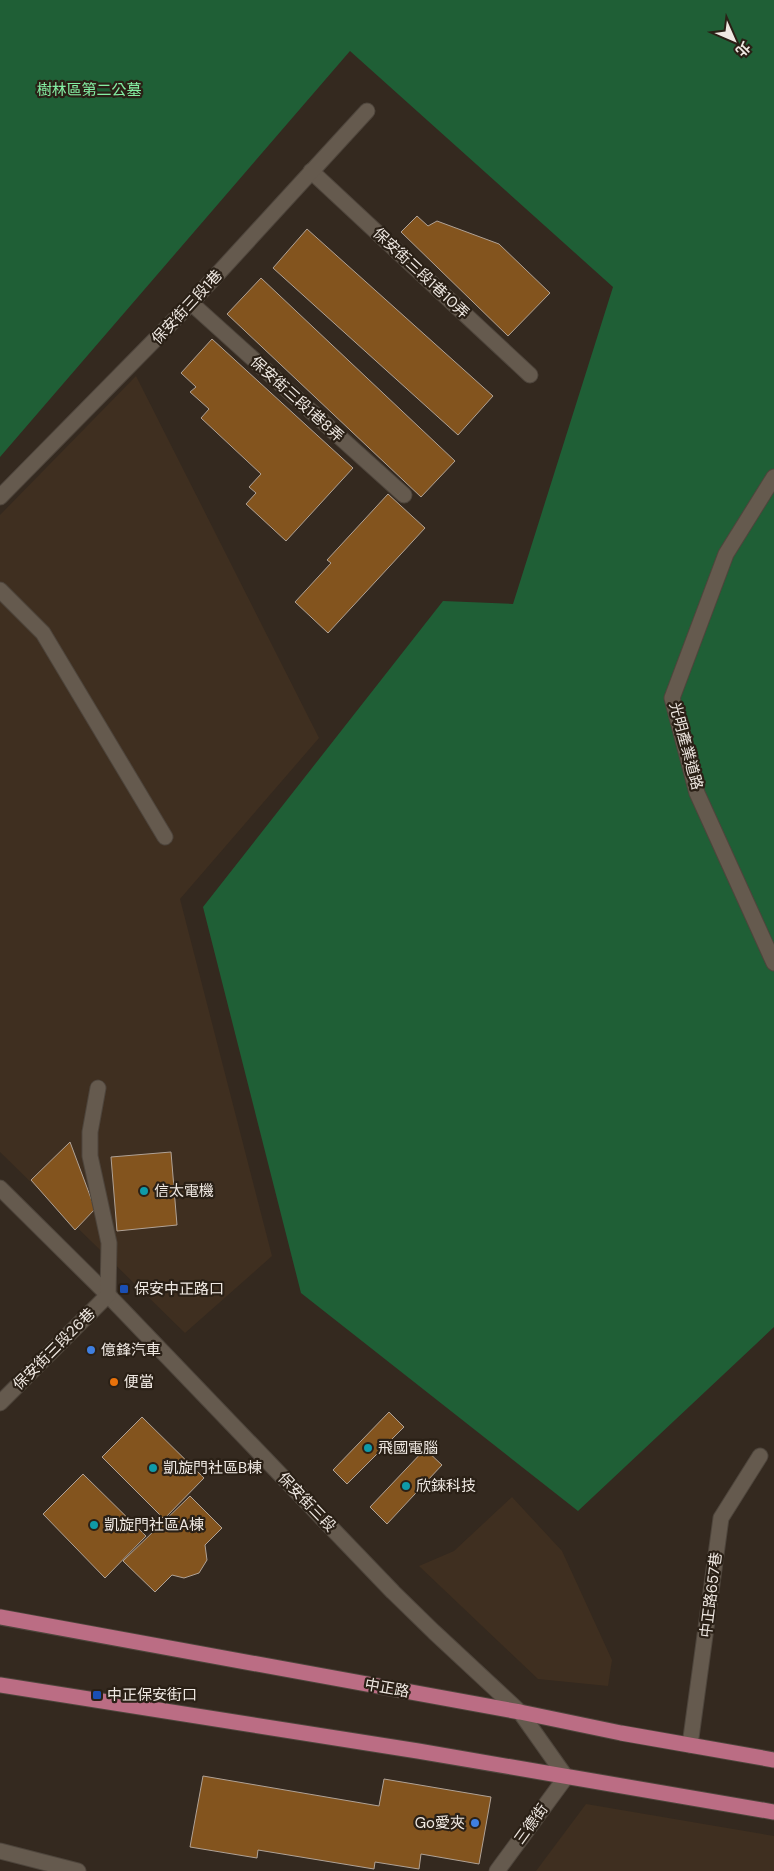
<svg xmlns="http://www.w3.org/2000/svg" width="774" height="1871" font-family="'DM Sans','Noto Sans TC',sans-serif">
  <rect width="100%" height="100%" fill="#34291f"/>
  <!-- built -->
  <g fill="#3f2f20">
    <path d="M136,376L319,738L180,899L272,1256L185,1333L0,1152V515Z"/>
    <path d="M512,1497L562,1551L612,1660L608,1686L538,1679L419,1566L454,1551Z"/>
    <path d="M586,1804L774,1836V1871H536Z"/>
  </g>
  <!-- green -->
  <path fill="#1f5f36" d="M0,0H774V1327L578,1511L301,1293L203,907L443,601L513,604L613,287L350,51L0,457Z"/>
  <!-- building -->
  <g fill="#83541e" stroke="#b0a296">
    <path d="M417,216L428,226L437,221L499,244L550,293L508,336L401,232Z"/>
    <path d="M307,229L493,396L458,435L273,268Z"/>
    <path d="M261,278L455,461L421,497L227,314Z"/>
    <path d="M212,339L353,468L286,541L246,504L256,493L249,487L261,474L201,418L209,409L190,392L196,387L181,373Z"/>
    <path d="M388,494L425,528L328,633L295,602L331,563L327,560Z"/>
    <path d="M70,1142L95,1209L75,1230L31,1180Z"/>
    <path d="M171,1152L177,1225L117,1231L111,1157Z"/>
    <path d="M389,1412L404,1427L347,1484L333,1470Z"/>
    <path d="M142,1417L204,1478L164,1519L102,1457Z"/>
    <path d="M425,1449L442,1465L387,1524L370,1507Z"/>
    <path d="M83,1474L146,1536L105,1578L43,1514Z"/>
    <path d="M190,1496L222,1528L205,1545L207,1560L199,1573L184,1578L172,1575L155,1592L123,1561Z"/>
    <path d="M203,1776L379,1806L384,1779L491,1797L479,1864L421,1854L419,1869L375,1862L374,1869L258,1850L257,1858L190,1847Z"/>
  </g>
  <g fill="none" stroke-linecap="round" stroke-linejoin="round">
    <!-- minor casing -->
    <g stroke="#4e453c" stroke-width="17">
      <g id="minor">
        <path d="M311,171L530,375"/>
        <path d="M191,303L404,495"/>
        <path d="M774,477L726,554L672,698L697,793L774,963"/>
        <path d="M0,497L191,303L367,111"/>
        <path d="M0,590L43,633L165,837"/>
        <path d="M0,1188L108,1295L393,1592L434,1632L520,1712L566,1777L497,1871"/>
        <path d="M0,1403L108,1295L109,1243L90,1156V1132L98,1088"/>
        <path d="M690,1745L721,1518L760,1456"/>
        <path d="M0,1851L78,1871"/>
      </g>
    </g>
    <!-- major casing -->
    <g stroke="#4e453c" stroke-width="17">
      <g id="major">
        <path d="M0,1617L520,1712L621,1733L774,1760"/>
        <path d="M0,1685L418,1751L774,1812"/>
      </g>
    </g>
    <!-- minor -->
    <use href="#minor" stroke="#655a4e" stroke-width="15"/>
    <!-- major -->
    <use href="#major" stroke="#bb6d84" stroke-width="15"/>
  </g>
  <!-- markers -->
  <g fill="#0f9aa8" stroke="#2a2016" stroke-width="2">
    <circle cx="144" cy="1191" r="5"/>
    <circle cx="368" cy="1448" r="5"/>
    <circle cx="153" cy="1468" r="5"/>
    <circle cx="406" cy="1486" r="5"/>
    <circle cx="94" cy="1525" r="5"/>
  </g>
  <g fill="#1a4fb4" stroke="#2a2016" stroke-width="2">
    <rect x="119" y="1284" width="10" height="10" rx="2.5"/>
    <rect x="92" y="1690" width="10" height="10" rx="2.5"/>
  </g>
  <g fill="#3f7fe0" stroke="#2a2016" stroke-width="2">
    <circle cx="91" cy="1350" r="5"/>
    <circle cx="475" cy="1823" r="5"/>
  </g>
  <circle fill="#e8710a" stroke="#2a2016" stroke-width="2" cx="114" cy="1382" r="5"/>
  <g text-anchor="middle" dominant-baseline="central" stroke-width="4.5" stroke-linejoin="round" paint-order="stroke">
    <!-- park labels -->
    <g font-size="15" fill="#84eea3" stroke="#2a2016">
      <text x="89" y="90">樹林區第二公墓</text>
    </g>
    <!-- street labels -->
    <g font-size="15" fill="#efe8e2" stroke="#2a2016">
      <text transform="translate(421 273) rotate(43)">保安街三段1巷10弄</text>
      <text transform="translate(187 307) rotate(-47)">保安街三段1巷</text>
      <text transform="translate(297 399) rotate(42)">保安街三段1巷8弄</text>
      <text transform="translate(686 746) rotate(75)">光明產業道路</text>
      <text transform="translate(54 1349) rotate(-45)">保安街三段26巷</text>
      <text transform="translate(307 1502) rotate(46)">保安街三段</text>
      <text transform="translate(711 1595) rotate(-83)">中正路657巷</text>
      <text transform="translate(387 1688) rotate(10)">中正路</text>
      <text transform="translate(531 1824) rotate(-54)">三德街</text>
    </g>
    <!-- poi labels -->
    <g font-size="15" fill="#efe8e2" stroke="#2a2016" text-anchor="start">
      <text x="154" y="1191">信太電機</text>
      <text x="134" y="1289">保安中正路口</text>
      <text x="101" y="1350">億鋒汽車</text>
      <text x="124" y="1382">便當</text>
      <text x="378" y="1448">飛國電腦</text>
      <text x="163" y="1468">凱旋門社區B棟</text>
      <text x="416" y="1486">欣錸科技</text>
      <text x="104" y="1525">凱旋門社區A棟</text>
      <text x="107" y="1695">中正保安街口</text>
      <text x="465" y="1823" text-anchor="end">Go愛夾</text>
    </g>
  </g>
  <!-- north arrow -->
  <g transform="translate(734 40) rotate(135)" stroke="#2a2016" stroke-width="4" paint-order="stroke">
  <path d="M0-4L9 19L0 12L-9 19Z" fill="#efe8e2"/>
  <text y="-8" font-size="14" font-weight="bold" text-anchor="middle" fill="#efe8e2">北</text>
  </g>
</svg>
